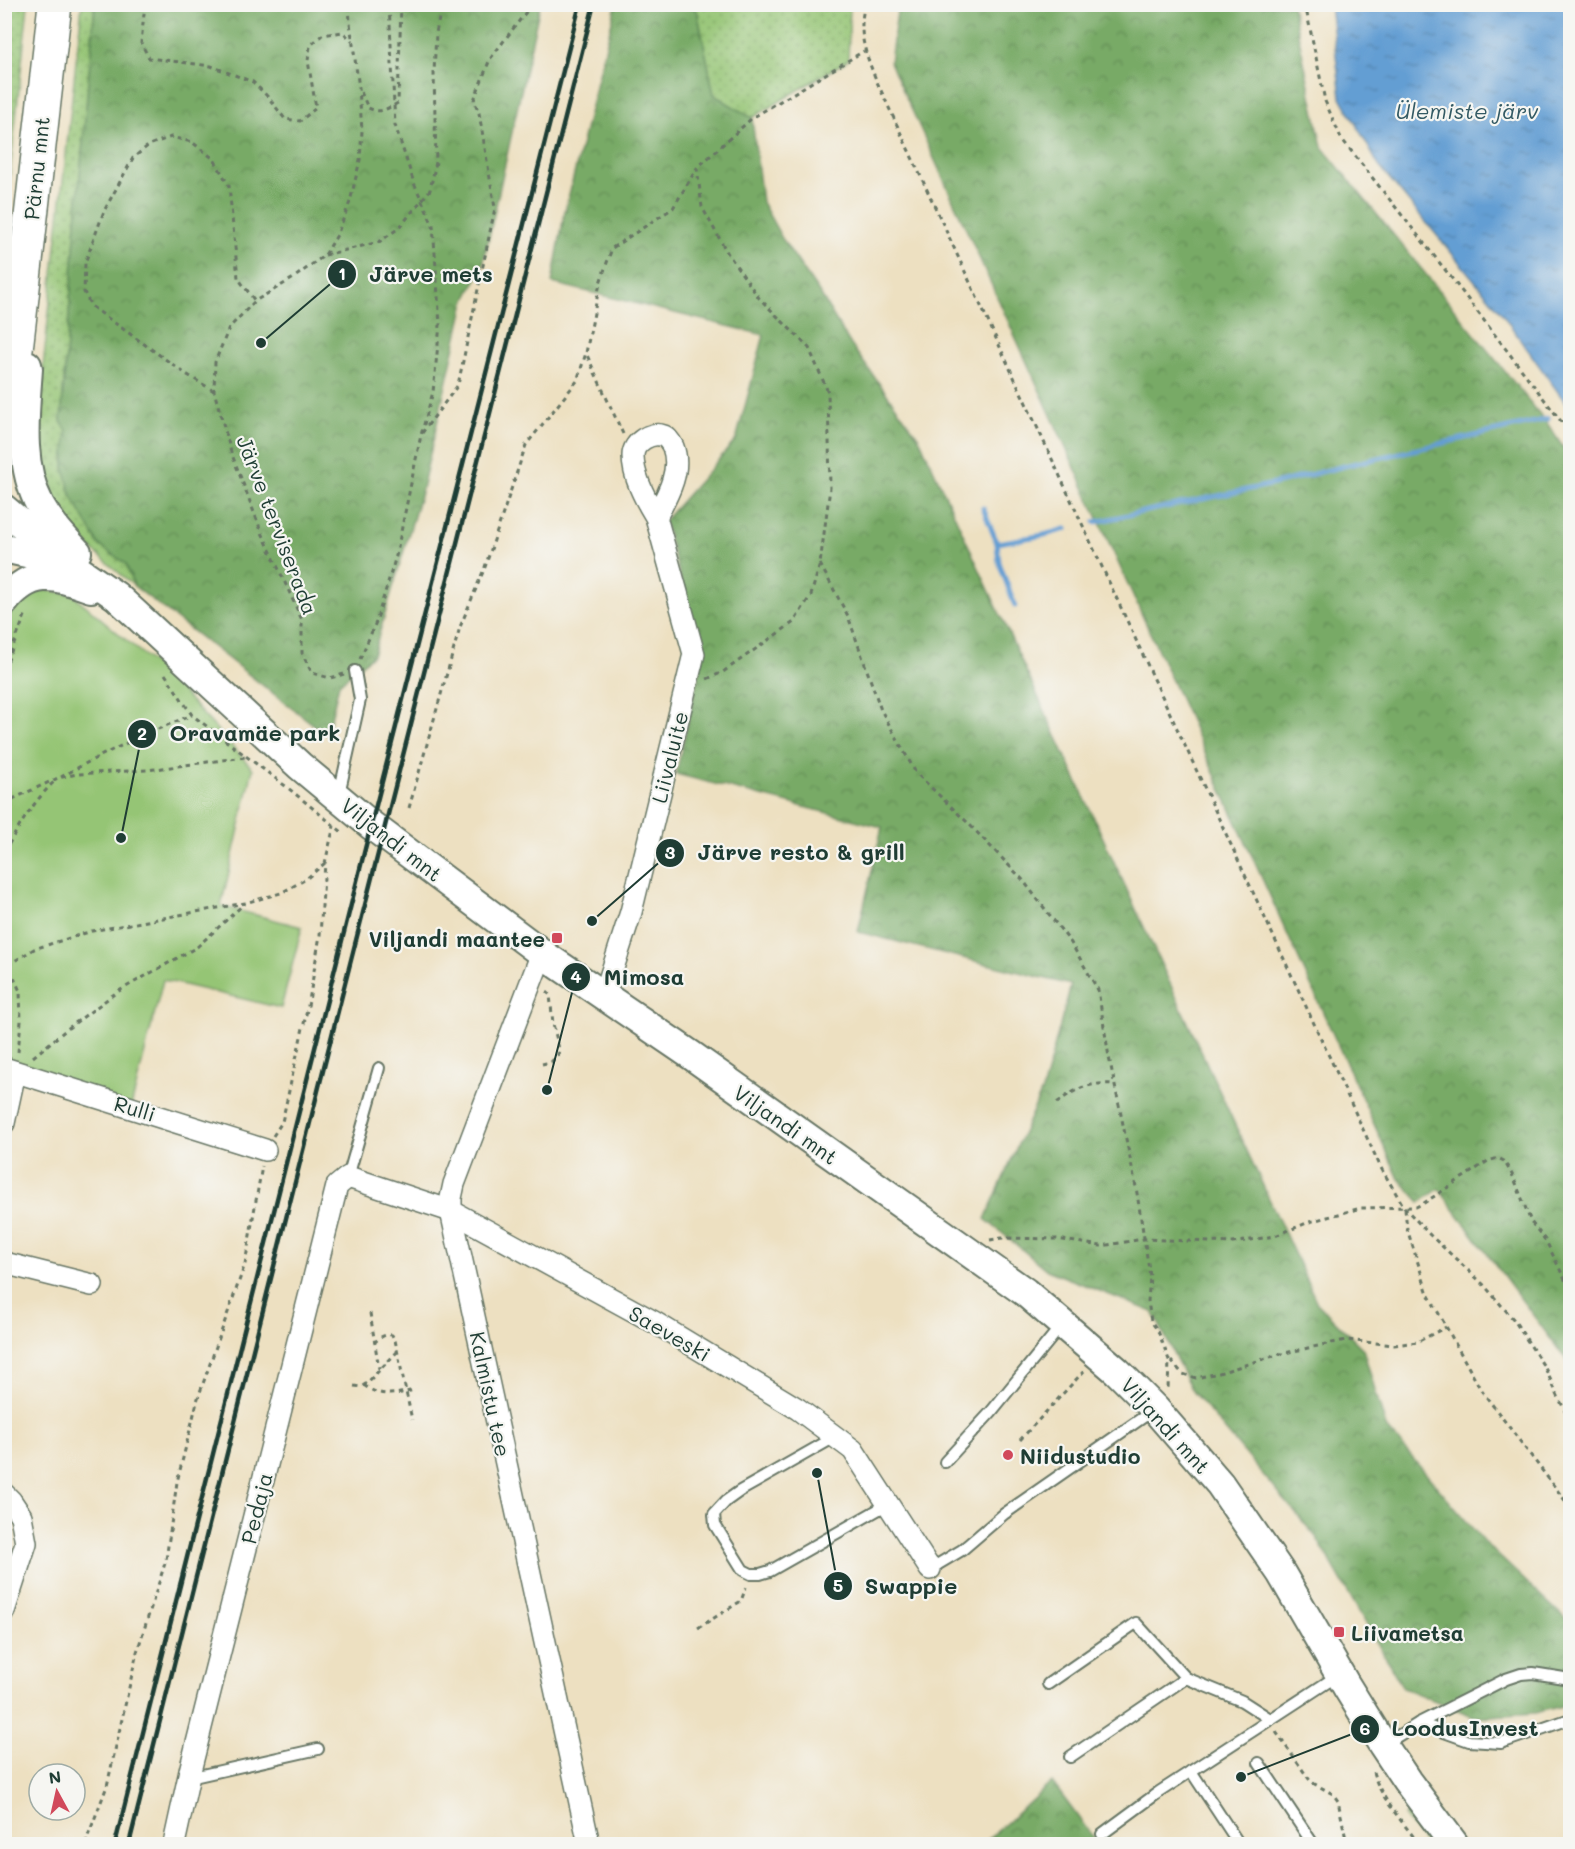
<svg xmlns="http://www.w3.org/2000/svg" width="1575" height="1849" font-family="Mali,sans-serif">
  <defs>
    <pattern id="grass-dots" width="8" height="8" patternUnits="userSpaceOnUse" patternTransform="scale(1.5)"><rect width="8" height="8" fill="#95c574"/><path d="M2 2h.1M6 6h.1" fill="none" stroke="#79a160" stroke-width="1.8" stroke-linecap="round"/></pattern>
    <pattern id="forest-crowns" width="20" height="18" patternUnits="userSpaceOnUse" patternTransform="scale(1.5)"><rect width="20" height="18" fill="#78aa66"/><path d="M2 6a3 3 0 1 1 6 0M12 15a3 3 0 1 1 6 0" fill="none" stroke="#628c55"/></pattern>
    <pattern id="water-ripples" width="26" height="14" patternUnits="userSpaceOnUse" patternTransform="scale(1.5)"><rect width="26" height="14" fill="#639ed3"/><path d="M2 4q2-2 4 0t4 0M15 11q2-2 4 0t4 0" fill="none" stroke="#5182ac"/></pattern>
  </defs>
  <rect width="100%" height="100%" fill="#f6f6f2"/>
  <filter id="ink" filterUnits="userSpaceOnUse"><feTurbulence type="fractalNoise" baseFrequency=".0167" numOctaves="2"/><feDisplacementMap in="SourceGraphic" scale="12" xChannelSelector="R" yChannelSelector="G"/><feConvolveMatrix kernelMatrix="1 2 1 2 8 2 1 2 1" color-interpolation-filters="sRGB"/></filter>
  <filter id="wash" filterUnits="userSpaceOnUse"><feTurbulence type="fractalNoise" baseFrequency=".008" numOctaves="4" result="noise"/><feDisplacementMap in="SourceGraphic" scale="24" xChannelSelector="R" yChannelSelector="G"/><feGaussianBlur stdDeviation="1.35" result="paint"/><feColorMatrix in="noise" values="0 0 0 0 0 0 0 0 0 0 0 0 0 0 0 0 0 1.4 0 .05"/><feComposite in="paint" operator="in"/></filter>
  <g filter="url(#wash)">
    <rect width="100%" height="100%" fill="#ede0c1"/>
    <!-- grass -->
    <g fill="url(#grass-dots)" stroke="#5a8154" stroke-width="1.5">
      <path d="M5,4L28,5L5,220L4,133L7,109Z"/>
      <path d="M82,5H95L77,210L61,421L67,431L64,467L99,545L126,564L134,586L79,538L46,492L53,488L42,452L38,427L40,395Z"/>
      <path d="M685,5H850L848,60L752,118L714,95L697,10Z"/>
      <path d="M1408,1813L1420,1821L1441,1844H1425L1404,1816Z"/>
    </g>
    <!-- forest -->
    <g fill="url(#forest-crowns)" stroke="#4c744d" stroke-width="1.5">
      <path d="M95,5H540L482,269L465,302L422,489L373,655L339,684L327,735L134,586L126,564L99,545L71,495L64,467L67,431L61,421L77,210Z"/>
      <path d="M616,5H685L697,10L714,95L752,118L762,202L783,240L820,294L851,345L919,438L1317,1303L1363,1349L1386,1427L1485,1543L1570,1623V1704L1535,1713L1475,1717L1403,1688L1316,1537L1192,1391L1153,1312L1047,1270L985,1219L1043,1088L1071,985L858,932L882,827L676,774L703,656L664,521L736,440L764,335L552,283L564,215Z"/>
      <path d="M898,5H1292L1322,147L1547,423L1570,458V1365L1439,1189L1420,1202L1399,1179L890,62Z"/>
      <path d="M1052,1782L1098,1844H983Z"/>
    </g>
    <!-- green -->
    <path fill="#95c574" stroke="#5a8154" stroke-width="1.5" d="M37,589L72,594L165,673L253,769L221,906L302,927L281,1008L163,980L131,1107L5,1068L4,620L9,608Z"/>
    <!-- water -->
    <path fill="url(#water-ripples)" stroke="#416e84" stroke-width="1.5" d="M1330,5H1570V409L1500,311L1379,166L1341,97Z"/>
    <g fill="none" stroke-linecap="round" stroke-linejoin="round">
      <!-- stream -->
      <g stroke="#639ed3" stroke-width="5">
        <path d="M983,508L997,543L999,562L1015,606"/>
        <path d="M1095,522L1274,484L1348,465L1548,419"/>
        <path d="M997,543L1044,535L1066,529"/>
      </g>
    </g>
  </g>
  <g filter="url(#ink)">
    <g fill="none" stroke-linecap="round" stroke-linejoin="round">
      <!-- lane casing -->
      <g stroke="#677665" stroke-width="14">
        <g id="lane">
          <path d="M339,794L360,700L355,671"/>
          <path d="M348,1177L379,1068"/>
          <path d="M835,1437L740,1491L726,1501L714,1514L715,1525L743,1570L751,1574H760L770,1571L888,1504"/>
          <path d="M945,1462L991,1412L1061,1326"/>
          <path d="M930,1569L962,1550L1004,1514L1155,1409"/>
          <path d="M1048,1684L1136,1623L1186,1678"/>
          <path d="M1419,1723L1469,1741L1501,1743L1570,1719"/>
          <path d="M1385,1744L1419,1723L1506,1679L1521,1674L1533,1673L1570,1679"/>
          <path d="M1070,1757L1186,1678L1242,1701L1270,1719"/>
          <path d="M1259,1763L1313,1844"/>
          <path d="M1191,1771L1239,1844"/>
          <path d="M189,1778L318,1749"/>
          <path d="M1102,1834L1159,1792L1340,1674"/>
        </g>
      </g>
      <!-- street casing -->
      <g stroke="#677665" stroke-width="24">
        <g id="street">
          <path d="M542,953L454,1184L451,1198V1211L589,1844"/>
          <path d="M604,996L631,912L694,654L656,517C667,496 682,471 673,447C671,443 668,438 664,436C651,431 633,442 633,456C633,477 645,499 656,517"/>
          <path d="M4,1068L265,1150"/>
          <path d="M4,1123L15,1072"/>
          <path d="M4,1263L92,1285"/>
          <path d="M4,1494L11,1501L21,1516L26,1543L4,1611"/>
          <path d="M174,1844L190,1771L337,1186L348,1177L451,1211L654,1322L798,1409L853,1450L930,1569"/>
        </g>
      </g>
      <!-- secondary casing -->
      <g stroke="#677665" stroke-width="32">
        <g id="secondary">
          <path d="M27,365L28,369C25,413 18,464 40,505C50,523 63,537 77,552"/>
          <path d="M4,509L68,563L116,596L300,766L371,825L547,957L691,1055L1025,1292L1117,1371L1155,1409L1220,1484L1281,1573L1347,1687L1383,1745L1407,1781L1454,1844"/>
          <path d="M4,548L63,561"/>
          <path d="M4,602C32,567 54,575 91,588"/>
        </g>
      </g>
      <!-- highway casing -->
      <g stroke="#677665" stroke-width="36">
        <path id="highway" d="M4,439L17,341L55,4"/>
      </g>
      <!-- path -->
      <g stroke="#677665" stroke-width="3" stroke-dasharray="4.5 4.5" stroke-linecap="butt">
        <path d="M145,4L141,43L149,58L211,66L253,82L268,97L285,119L300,121L316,108L308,61L310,46L322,35L343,32L352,41"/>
        <path d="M865,4C857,34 866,55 877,82L1381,1168L1404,1207L1430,1235L1483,1284L1514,1320L1545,1368L1570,1422"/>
        <path d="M1305,4L1325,101L1341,138L1450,276L1570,433"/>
        <path d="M361,92L368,108C381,114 386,109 398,103L401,4"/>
        <path d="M325,255L379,242L399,228L430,190L436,162L434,73L436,33L442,4"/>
        <path d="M214,391L186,374L91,306L84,292L85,263L104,211L133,158L149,145L171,137L192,142L214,159L229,186L238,278L255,301"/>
        <path d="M422,433L458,385L495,208L479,113L474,100L490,59L526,12L528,4"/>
        <path d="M623,434L586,353L600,283L612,248L673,208L697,168"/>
        <path d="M820,564L848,616L881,710L916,773L968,823L1022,879L1071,943L1098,990L1109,1057L1136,1187L1150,1276L1148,1301L1151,1321L1158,1331L1169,1360L1168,1390"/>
        <path d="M360,659L376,622L396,556L421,435L433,392L440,325L433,225L414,183L395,125L389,4"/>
        <path d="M4,670L26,613"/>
        <path d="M165,674L192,715L288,788L342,832"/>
        <path d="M344,674L330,678L312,673L302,653V620L260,528L231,452L214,391L215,362L229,328L255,301L292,279L325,255L337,235L350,202L360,160L362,131L359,88L350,23L349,4"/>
        <path d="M707,679L723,672L794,622L811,595L820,564L830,488L828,392L809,348L759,298L728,254L702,207L697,168L752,118L864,51"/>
        <path d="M61,777C103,753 147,733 192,715"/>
        <path d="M4,803L58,778L77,774L148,770L245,757"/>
        <path d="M409,808L460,627L485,567L526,445L577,381L586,353"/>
        <path d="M4,852C19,827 34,800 56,780"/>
        <path d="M4,963L8,965L20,991L21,1021L18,1052"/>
        <path d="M8,965L34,949L92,931L245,903L281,893L306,879L325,863"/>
        <path d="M33,1057L67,1029L117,992L197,947L245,903"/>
        <path d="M542,1064L551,1062L558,1055L559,1049L553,1024L550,995L547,992"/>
        <path d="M1057,1103C1076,1088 1090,1082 1115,1084"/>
        <path d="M273,1136L282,1122L309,1001L320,935L325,863L334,826"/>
        <path d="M1405,1209L1407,1229L1428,1294L1481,1390L1570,1507"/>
        <path d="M990,1240L1002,1238L1057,1239L1101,1246L1144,1239L1233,1243L1275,1236L1309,1222L1361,1208L1416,1207L1424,1203L1488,1161L1498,1158L1504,1161L1514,1178L1531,1222L1546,1241L1570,1290"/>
        <path d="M370,1313L379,1369"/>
        <path d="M374,1343C380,1337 384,1334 392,1335L395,1340L412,1420"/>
        <path d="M1171,1361L1183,1374L1196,1378L1219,1373L1280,1354L1346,1340L1394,1345L1417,1342L1446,1327"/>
        <path d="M364,1385C378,1397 396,1395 414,1390"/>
        <path d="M354,1386L361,1387L367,1383L397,1352"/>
        <path d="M1020,1440L1084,1371"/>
        <path d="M698,1628L741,1601L746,1587"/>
        <path d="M1276,1732L1311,1782L1333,1794L1338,1801L1347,1844"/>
        <path d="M1373,1772C1381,1799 1403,1822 1419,1844"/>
        <path d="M634,1837L635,1844"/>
        <path d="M85,1844L107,1786L137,1652L166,1560L177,1482L198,1398L245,1264L262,1166"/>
      </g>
      <!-- lane -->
      <use href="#lane" stroke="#fff" stroke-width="10"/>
      <!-- street -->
      <use href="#street" stroke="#fff" stroke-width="21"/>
      <!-- secondary -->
      <use href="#secondary" stroke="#fff" stroke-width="28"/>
      <!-- highway -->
      <use href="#highway" stroke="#fff" stroke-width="33"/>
      <!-- rail -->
      <g stroke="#1f3d34" stroke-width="4.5">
        <path d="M115,1844L371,825L580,4"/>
        <path d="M129,1844L337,1015L594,4"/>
      </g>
    </g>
  </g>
  <!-- markers -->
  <g fill="#d1495b" stroke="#f6f6f2" stroke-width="2">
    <rect x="551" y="932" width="12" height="12" rx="3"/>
    <circle cx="1008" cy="1455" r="6"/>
    <rect x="1333" y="1626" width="12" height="12" rx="3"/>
  </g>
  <g text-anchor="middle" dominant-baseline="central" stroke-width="4.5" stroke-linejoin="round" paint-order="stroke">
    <!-- street labels -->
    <g font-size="21" fill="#1f3d34" stroke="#f6f6f2">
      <text transform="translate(36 168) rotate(-84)">Pärnu mnt</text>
      <text transform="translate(278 525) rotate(69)">Järve terviserada</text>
      <text transform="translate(669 757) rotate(-76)">Liivaluite</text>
      <text transform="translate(392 839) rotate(38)">Viljandi mnt</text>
      <text transform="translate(135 1108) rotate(17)">Rulli</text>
      <text transform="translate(786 1124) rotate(35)">Viljandi mnt</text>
      <text transform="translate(670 1333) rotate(30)">Saeveski</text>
      <text transform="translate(491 1394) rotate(78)">Kalmistu tee</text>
      <text transform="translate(1166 1425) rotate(48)">Viljandi mnt</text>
      <text transform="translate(256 1508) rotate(-76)">Pedaja</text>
    </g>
    <!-- poi labels -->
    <g font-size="21" font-weight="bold" fill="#1f3d34" stroke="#f6f6f2" text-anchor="start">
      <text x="545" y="938" text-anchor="end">Viljandi maantee</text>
      <text x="1020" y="1455">Niidustudio</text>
      <text x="1351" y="1632">Liivametsa</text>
    </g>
    <!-- water labels -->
    <g font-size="22" font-style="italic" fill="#335a64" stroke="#f6f6f2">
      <text x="1467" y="110">Ülemiste järv</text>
    </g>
  </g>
  <!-- callouts -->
  <path fill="none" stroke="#1f3d34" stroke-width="2" d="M261 343L342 274M121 838L142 734M592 921L670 853M547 1090L576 977M817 1473L838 1586M1241 1777L1365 1729"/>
  <g fill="#1f3d34" stroke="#f6f6f2" stroke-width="2">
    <circle cx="261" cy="343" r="6"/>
    <circle cx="121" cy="838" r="6"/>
    <circle cx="592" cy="921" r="6"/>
    <circle cx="547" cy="1090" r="6"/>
    <circle cx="817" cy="1473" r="6"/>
    <circle cx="1241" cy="1777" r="6"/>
    <circle cx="342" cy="274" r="15"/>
    <circle cx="142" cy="734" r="15"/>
    <circle cx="670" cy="853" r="15"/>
    <circle cx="576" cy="977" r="15"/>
    <circle cx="838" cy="1586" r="15"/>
    <circle cx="1365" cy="1729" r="15"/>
  </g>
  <g font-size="18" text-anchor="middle" font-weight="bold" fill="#fff">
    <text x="342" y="280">1</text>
    <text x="142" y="740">2</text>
    <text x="670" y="859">3</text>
    <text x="576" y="983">4</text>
    <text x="838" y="1592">5</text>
    <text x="1365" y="1735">6</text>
  </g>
  <g font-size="22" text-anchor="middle" font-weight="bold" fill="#1f3d34" stroke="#f6f6f2" stroke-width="4.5" stroke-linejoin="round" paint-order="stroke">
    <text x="431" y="282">Järve mets</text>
    <text x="255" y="741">Oravamäe park</text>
    <text x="801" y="860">Järve resto &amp; grill</text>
    <text x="644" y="985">Mimosa</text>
    <text x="911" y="1594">Swappie</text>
    <text x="1465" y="1736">LoodusInvest</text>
  </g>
  <!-- margin -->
  <rect width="1575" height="1849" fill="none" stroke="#f6f6f2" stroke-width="24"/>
  <!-- north arrow -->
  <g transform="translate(57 1792) rotate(352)"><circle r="28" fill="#f6f6f2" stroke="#a0aca6" stroke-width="1.5"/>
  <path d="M0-4.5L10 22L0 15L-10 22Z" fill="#d1495b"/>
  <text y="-9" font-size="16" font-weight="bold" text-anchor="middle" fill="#1f3d34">N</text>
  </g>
</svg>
